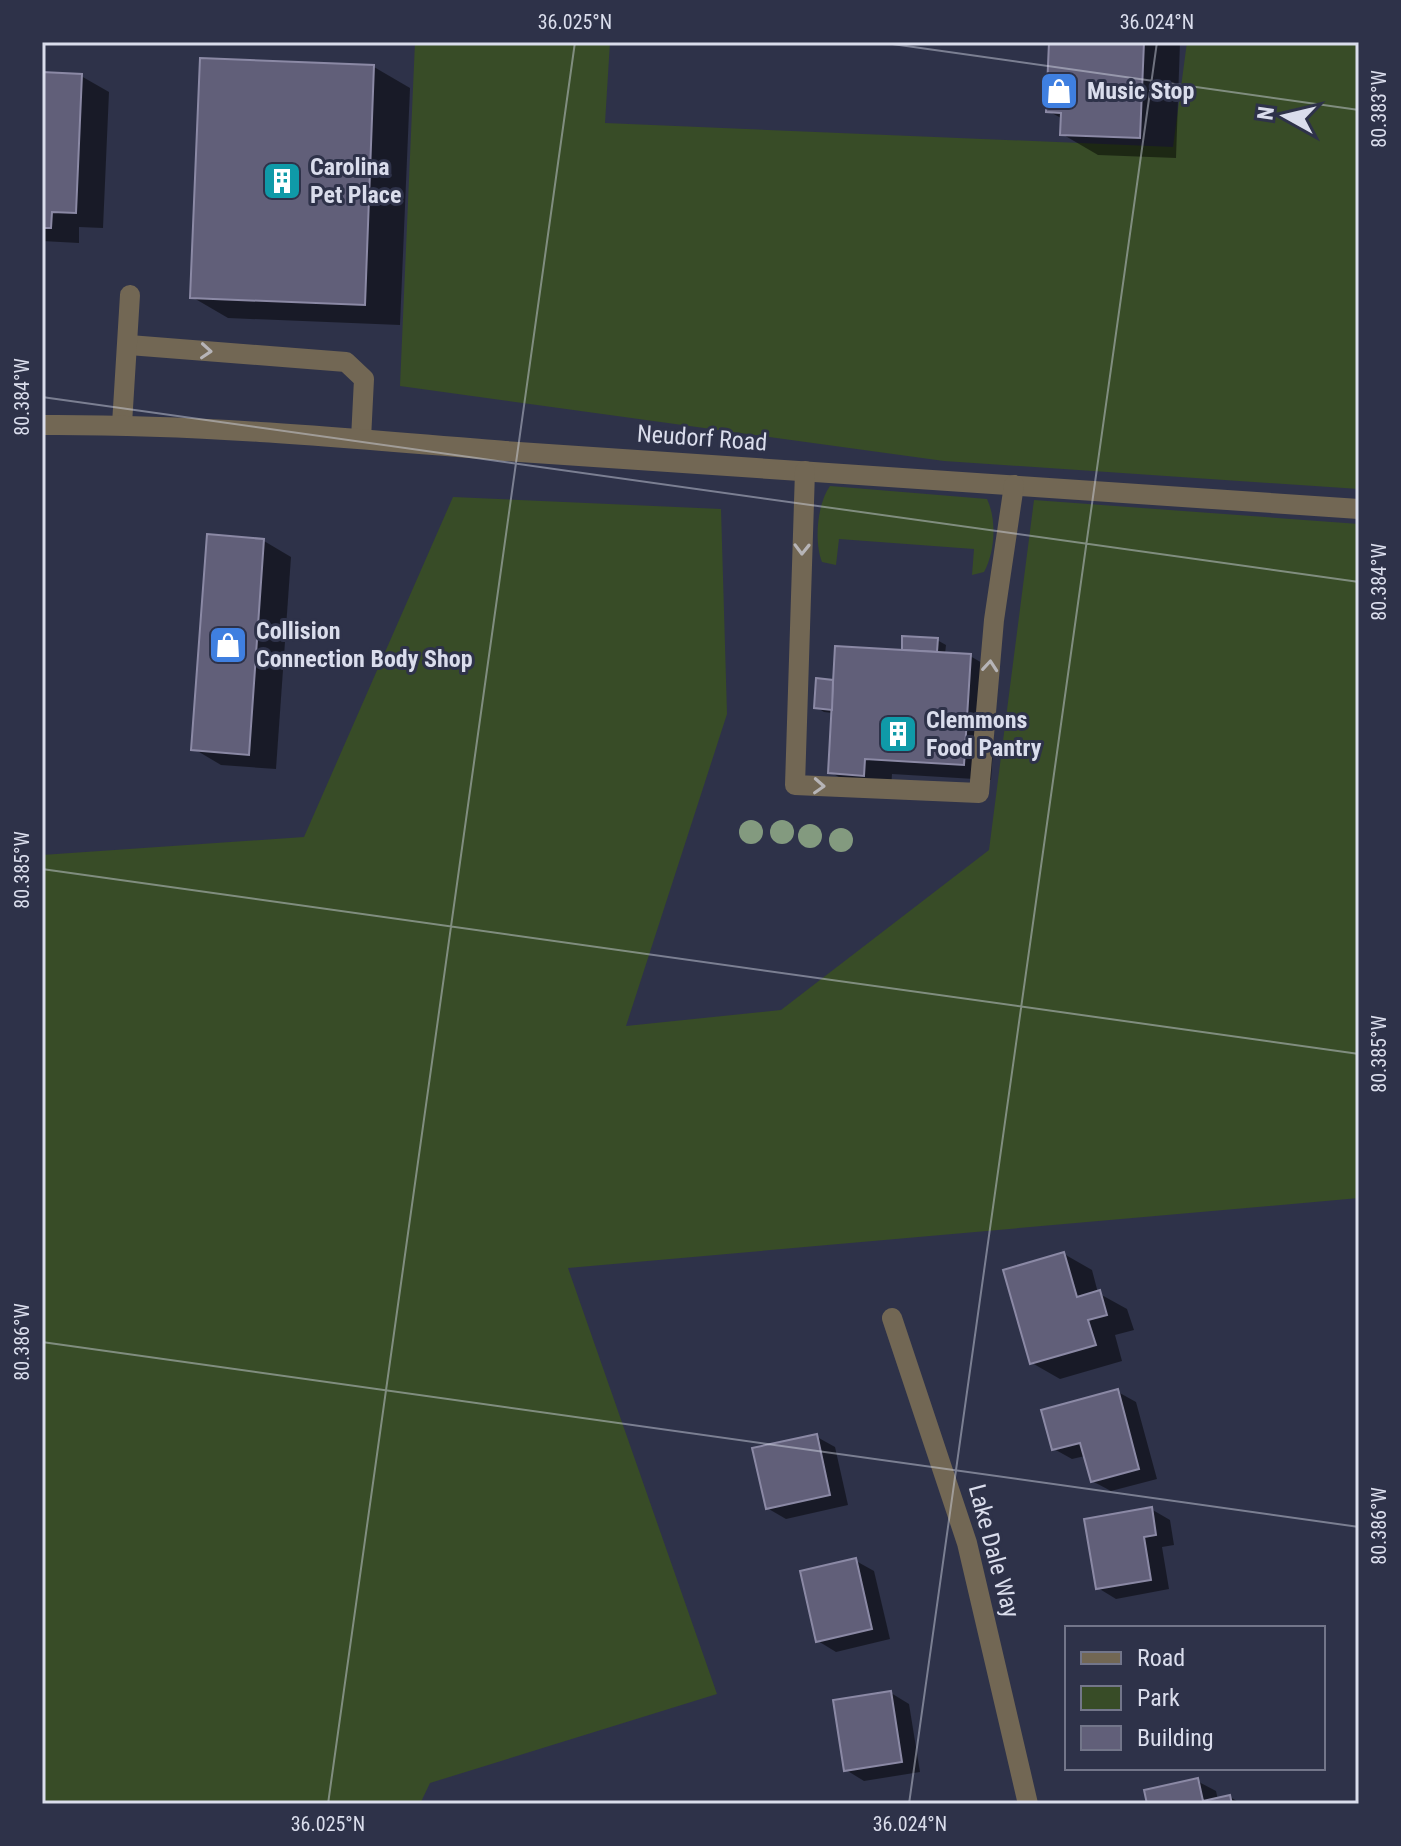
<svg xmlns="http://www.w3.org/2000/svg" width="1401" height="1846" font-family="'Roboto Condensed',sans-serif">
  <rect width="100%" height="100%" fill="#2e3249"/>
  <!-- green -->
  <g fill="#384c27">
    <path d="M415,42H610L605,123L1173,147L1187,42H1359V489L944,461L400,386Z"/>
    <path d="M830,486L987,499C997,520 995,552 984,572L972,575L974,549L839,539L836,565L822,562C814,542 817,504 830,486Z"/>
    <path d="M453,497L721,509L727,714L626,1026L781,1010L989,850L1034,500L1359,524V1198L568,1268L717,1694L430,1783L420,1804H42V855L304,837Z"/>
  </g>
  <!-- shadow -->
  <g fill="#0007">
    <path d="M1051,42H1180L1176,158L1098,155L1062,134L1063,119L1048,111Z"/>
    <path d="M374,67L410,88L400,325L228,318L192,297Z"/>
    <path d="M42,74L81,76L109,92L103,228L79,227V243L42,241Z"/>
    <path d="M264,541L291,557L276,769L221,765L194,749Z"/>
    <path d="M937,640L946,645L945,654L970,656L998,672L991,780L892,774L891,790L858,788L830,772L833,713L824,712L816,707L817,681L835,682Z"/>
    <path d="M1064,1254L1092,1270L1098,1293L1127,1309L1134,1330L1115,1335L1122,1361L1060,1379L1032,1363Z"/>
    <path d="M1118,1392L1136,1402L1157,1479L1111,1491L1092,1481L1085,1456L1072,1459L1054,1449Z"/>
    <path d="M817,1437L835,1447L848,1505L786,1519L767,1508Z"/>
    <path d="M1151,1509L1170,1520L1174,1545L1162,1547L1169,1589L1116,1599L1098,1588Z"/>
    <path d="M856,1561L874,1571L890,1639L836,1652L818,1641Z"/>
    <path d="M891,1693L909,1704L920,1772L864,1781L846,1770Z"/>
    <path d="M1197,1781L1216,1791L1218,1800L1230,1797L1242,1804H1149Z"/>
  </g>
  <!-- building -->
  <g fill="#615f79" stroke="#8b89a5" stroke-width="2">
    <path d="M1049,42H1144L1140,138L1060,135L1061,113L1046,112Z"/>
    <path d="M200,58L374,65L365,305L190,298Z"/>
    <path d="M42,72L82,74L76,213L52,212L51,228H42Z"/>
    <path d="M207,534L264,539L249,755L191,750Z"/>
    <path d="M902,636L938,638L937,652L902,650Z"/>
    <path d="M835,646L971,654L964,765L865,759L864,776L828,773Z"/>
    <path d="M816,678L833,680L832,710L814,708Z"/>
    <path d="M1064,1252L1077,1297L1100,1290L1107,1315L1088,1320L1096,1345L1030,1364L1003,1270Z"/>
    <path d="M1118,1389L1139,1469L1091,1482L1080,1443L1052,1450L1041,1410Z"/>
    <path d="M817,1434L830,1495L766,1509L752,1448Z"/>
    <path d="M1152,1507L1156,1535L1144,1537L1151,1580L1096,1589L1084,1519Z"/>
    <path d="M856,1558L872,1629L816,1642L800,1571Z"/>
    <path d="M891,1691L902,1762L844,1771L833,1700Z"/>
    <path d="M1198,1778L1203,1801L1230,1795L1232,1804H1147L1144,1790Z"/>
  </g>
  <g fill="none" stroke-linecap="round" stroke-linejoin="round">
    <!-- service -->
    <g stroke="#726754" stroke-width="20">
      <path d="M129,345L346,362L364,379L361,439"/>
      <path d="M122,424L130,295"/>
      <path d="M505,451L1359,509"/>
      <path d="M805,471L795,785L979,793L994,620L1014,485"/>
    </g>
    <!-- minor -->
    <g stroke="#726754" stroke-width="20">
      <path d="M42,425C196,424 351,438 505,451"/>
      <path d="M892,1318L967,1543L1028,1804"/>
    </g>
  </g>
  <!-- trees -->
  <g fill="#839a7f">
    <circle cx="751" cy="832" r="12"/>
    <circle cx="782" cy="832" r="12"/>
    <circle cx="810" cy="836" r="12"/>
    <circle cx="841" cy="840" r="12"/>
  </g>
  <!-- one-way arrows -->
  <defs><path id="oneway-chevron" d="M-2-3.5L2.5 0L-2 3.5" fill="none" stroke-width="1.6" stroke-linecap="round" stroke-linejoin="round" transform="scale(2)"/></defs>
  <g stroke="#b6b4b7">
    <use href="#oneway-chevron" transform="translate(206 351) rotate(4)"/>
    <use href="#oneway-chevron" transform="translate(802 549) rotate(91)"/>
    <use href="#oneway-chevron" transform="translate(990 666) rotate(-85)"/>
    <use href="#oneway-chevron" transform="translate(819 786) rotate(3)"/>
  </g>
  <!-- ticks -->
  <path fill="none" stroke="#daddec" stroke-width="2" stroke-opacity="0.45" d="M878,42L1359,110M42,397L1359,582M42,869L1359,1054M42,1342L1359,1527M328,1804L575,42M909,1804L1157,42"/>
  <!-- icons -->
  <defs>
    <g id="shop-square" transform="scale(2)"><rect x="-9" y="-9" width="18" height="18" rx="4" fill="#3f7fe0" stroke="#2e3249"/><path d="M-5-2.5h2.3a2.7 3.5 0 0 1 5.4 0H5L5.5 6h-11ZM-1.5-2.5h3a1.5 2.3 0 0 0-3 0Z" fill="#fff"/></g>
    <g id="building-square" transform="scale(2)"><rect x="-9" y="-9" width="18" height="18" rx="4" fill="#0f9aa8" stroke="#2e3249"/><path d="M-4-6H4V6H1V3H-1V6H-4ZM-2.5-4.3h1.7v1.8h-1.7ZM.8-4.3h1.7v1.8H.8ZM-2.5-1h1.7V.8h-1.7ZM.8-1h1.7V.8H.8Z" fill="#fff"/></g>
  </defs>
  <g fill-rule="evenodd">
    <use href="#shop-square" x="1059" y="91"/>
    <use href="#building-square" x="282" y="181"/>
    <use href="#shop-square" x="228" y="645"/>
    <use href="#building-square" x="898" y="734"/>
  </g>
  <g text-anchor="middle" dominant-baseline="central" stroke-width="6" stroke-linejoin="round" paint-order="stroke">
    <!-- poi labels -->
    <g font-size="24" font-weight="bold" fill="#daddec" stroke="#2e3249" text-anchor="start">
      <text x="1087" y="91">Music Stop</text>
      <text x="310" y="167">Carolina<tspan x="310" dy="28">Pet Place</tspan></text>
      <text x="256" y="631">Collision<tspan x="256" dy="28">Connection Body Shop</tspan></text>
      <text x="926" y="720">Clemmons<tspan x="926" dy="28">Food Pantry</tspan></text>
    </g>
    <!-- street labels -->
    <g font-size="24" fill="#daddec" stroke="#2e3249">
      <text transform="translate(702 438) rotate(4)">Neudorf Road</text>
      <text transform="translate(994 1551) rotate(75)">Lake Dale Way</text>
    </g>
  </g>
  <!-- border -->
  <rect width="1401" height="1846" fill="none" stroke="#2e3249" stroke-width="88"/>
  <!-- legend -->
  <rect x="1065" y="1626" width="260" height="144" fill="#2e3249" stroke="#73768a" stroke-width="2"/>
  <rect x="1081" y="1652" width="40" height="12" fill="#726754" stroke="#73768a" stroke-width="2"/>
  <text x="1137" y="1666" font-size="24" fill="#daddec">Road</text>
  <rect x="1081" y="1686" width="40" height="24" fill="#384c27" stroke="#73768a" stroke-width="2"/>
  <text x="1137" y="1706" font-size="24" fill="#daddec">Park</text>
  <rect x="1081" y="1726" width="40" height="24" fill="#615f79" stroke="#73768a" stroke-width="2"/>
  <text x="1137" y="1746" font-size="24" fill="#daddec">Building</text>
  <!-- north arrow -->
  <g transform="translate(1285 116) rotate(278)" stroke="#2e3249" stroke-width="6" paint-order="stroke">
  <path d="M0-6L14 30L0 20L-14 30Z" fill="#daddec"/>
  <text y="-12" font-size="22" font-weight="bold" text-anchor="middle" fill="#daddec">N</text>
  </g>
  <rect x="44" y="44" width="1313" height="1758" fill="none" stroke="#daddec" stroke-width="3"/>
  <g font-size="20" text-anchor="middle" fill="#daddec">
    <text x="575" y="29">36.025°N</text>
    <text x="1157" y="29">36.024°N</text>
    <text transform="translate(1379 109) rotate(-90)" y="7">80.383°W</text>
    <text transform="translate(22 397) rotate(-90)" y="7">80.384°W</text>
    <text transform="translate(1379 582) rotate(-90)" y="7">80.384°W</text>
    <text transform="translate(22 870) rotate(-90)" y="7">80.385°W</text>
    <text transform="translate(1379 1054) rotate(-90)" y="7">80.385°W</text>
    <text transform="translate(22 1342) rotate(-90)" y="7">80.386°W</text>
    <text transform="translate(1379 1526) rotate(-90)" y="7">80.386°W</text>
    <text x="328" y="1831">36.025°N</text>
    <text x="910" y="1831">36.024°N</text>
  </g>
</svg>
